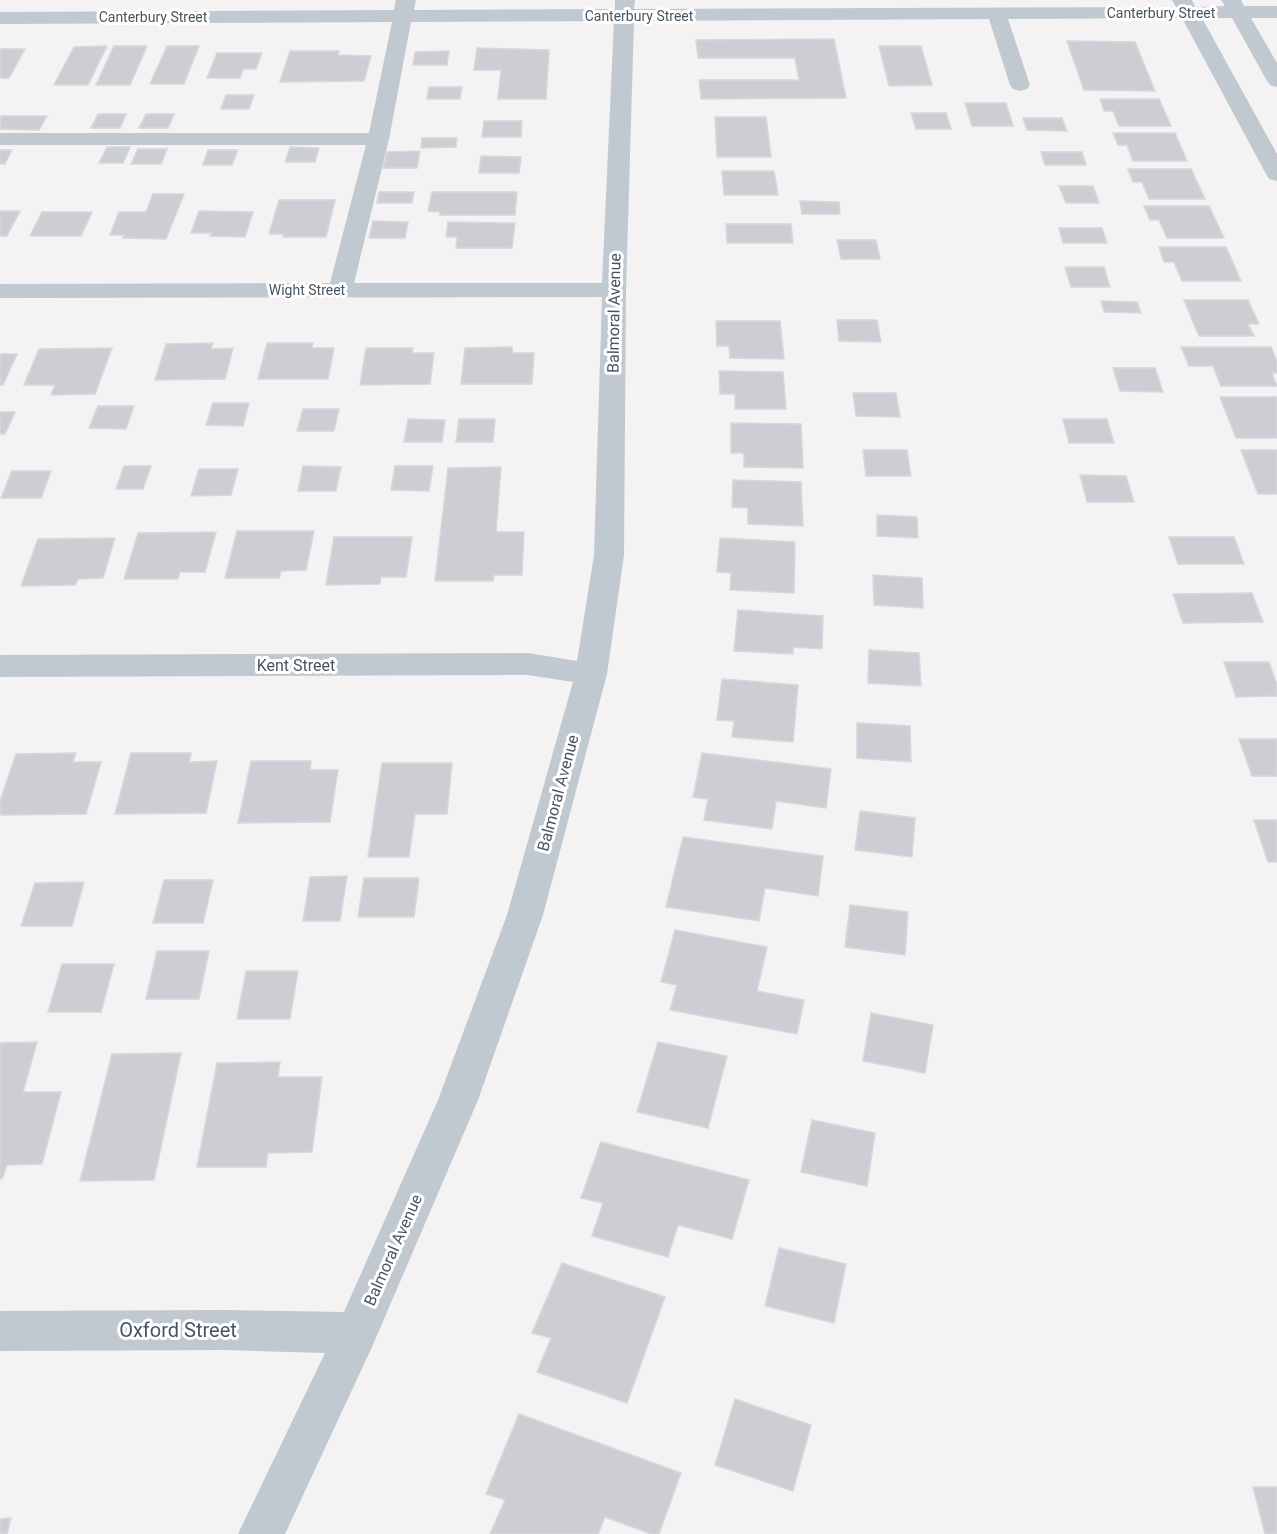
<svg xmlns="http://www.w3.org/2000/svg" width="1277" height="1534" font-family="Roboto,sans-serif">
  <rect width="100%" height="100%" fill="#f4f2f2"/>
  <!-- building -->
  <g fill="#ccced4" stroke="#d6d8dd" stroke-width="1.5">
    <path d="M834,39L846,98L701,99L699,80H799L795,58H698L696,40Z"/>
    <path d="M1067,41L1135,42L1155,91L1084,90Z"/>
    <path d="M107,46L88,85H54L74,47Z"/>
    <path d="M114,46H147L130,85H96Z"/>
    <path d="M167,46H199L184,84H150Z"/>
    <path d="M879,46H921L932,85L889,86Z"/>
    <path d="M477,48L549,50L546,99H498L501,70H474Z"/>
    <path d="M0,49H25L9,78H0Z"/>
    <path d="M290,51H339L338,55L371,56L364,81L280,82Z"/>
    <path d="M449,51L447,65H413L415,52Z"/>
    <path d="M217,53H262L256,69H243L240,78H207Z"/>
    <path d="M429,87H462L460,99H427Z"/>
    <path d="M226,95H254L249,109H221Z"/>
    <path d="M1100,99H1159L1171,126H1119L1113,111H1104Z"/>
    <path d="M965,103H1006L1013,126H972Z"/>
    <path d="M911,113H946L951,129H916Z"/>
    <path d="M98,114H126L120,128H91Z"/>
    <path d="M146,114H174L168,128H139Z"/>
    <path d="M1,116H47L39,130L0,129Z"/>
    <path d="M715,117H766L771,157H717Z"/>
    <path d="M1023,118H1062L1067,131L1027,130Z"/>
    <path d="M484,121H522L521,137H482Z"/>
    <path d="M1113,133H1175L1187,161H1133L1127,145H1118Z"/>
    <path d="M422,138H457L456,147L421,148Z"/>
    <path d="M107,147H130L123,163H99Z"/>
    <path d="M290,147L319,148L315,162H285Z"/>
    <path d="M138,149H167L161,164H131Z"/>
    <path d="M0,150H12L5,164H0Z"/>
    <path d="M208,150H238L232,165H203Z"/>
    <path d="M420,151L417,168H383L387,152Z"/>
    <path d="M1041,152H1082L1086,165H1045Z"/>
    <path d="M481,156L521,157L519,173H479Z"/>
    <path d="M1128,169H1191L1205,199H1149L1142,182H1133Z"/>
    <path d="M722,171H774L778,195H724Z"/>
    <path d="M1059,186H1093L1099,203H1066Z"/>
    <path d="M379,192H414L412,203H377Z"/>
    <path d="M432,192H517L515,215H440V212L428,211Z"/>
    <path d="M153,194H184L166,239L123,238L125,235H110L119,212H146Z"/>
    <path d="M279,200H335L326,237H283L284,234H269Z"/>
    <path d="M800,201L839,202L840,214H802Z"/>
    <path d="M1144,206H1209L1224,238H1167L1159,220H1150Z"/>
    <path d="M0,211H20L7,236H0Z"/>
    <path d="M199,211L253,212L245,237L210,236L212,233H191Z"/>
    <path d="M42,212H92L81,236H30Z"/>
    <path d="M373,221L408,222L405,238H369Z"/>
    <path d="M448,222L515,223L512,248H456L457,237H446Z"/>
    <path d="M726,224H791L793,243H727Z"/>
    <path d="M1059,228H1102L1107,243H1063Z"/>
    <path d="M837,240H876L880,259H841Z"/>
    <path d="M1159,247H1226L1241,281H1182L1174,262H1164Z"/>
    <path d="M1065,267H1104L1110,287H1071Z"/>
    <path d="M1184,300H1248L1259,324H1248L1254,336H1199Z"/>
    <path d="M1101,301L1137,302L1141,313L1104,312Z"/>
    <path d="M837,320H877L881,342L839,341Z"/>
    <path d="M716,321H780L784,359L730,358L729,346H717Z"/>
    <path d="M213,343L211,349L233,348L225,379L155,380L166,344Z"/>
    <path d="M267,343H313L312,348H334L328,379H258Z"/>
    <path d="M512,347V353H534L532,384H461L465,348Z"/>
    <path d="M1181,347H1271L1277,361V373H1272L1277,386H1221L1213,366H1189Z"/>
    <path d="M112,348L95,394L51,395L55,385H24L39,349Z"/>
    <path d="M366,348H413L412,353H434L430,384L360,385Z"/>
    <path d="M0,354H17L3,385H0Z"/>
    <path d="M1113,368H1155L1163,392L1120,391Z"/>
    <path d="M719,371L783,372L786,409H735V394H720Z"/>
    <path d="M853,393H896L900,417L856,416Z"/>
    <path d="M1220,397H1277V438H1236Z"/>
    <path d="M213,403H249L243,426L206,425Z"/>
    <path d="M98,406H134L126,429L89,428Z"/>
    <path d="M303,409H339L334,431H297Z"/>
    <path d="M0,412H15L5,434H0Z"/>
    <path d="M408,419L445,420L442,442H404Z"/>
    <path d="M459,419H495L493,442H456Z"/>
    <path d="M1063,419H1107L1114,443H1069Z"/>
    <path d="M731,423L801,424L803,468L744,467V453H731Z"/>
    <path d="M863,450H907L911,476H866Z"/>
    <path d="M1241,450H1277V494H1258Z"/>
    <path d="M124,466H151L143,489H116Z"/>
    <path d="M303,466L341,467L336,491H298Z"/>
    <path d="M395,466H433L429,491L391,490Z"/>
    <path d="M501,467L496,532H524L522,575H494L493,581H435L448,468Z"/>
    <path d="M199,469H238L231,495L191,496Z"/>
    <path d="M12,471H51L41,498H1Z"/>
    <path d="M1080,475L1126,476L1134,502H1087Z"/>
    <path d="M733,480L801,482L803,526L748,524V508L732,507Z"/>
    <path d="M877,515L917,517L918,538L877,536Z"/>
    <path d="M237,531H314L306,570L281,571L279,578H225Z"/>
    <path d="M216,532L205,572H180L178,579H124L138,533Z"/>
    <path d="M334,537H412L406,577H381L380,584L326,585Z"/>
    <path d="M1169,537H1234L1244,564H1178Z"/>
    <path d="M115,538L103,578L78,579L75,585L21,586L38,539Z"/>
    <path d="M720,538L795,542L794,593L730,590L731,573L717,572Z"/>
    <path d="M873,575L922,578L923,608L874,605Z"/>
    <path d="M1252,593L1263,622L1183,623L1173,594Z"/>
    <path d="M738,610L823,616L822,649L793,647V654L734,651Z"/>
    <path d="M869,650L919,653L921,686L868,683Z"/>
    <path d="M1224,662H1269L1277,685V696L1236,697Z"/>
    <path d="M722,679L798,685L793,742L732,737L734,721L717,720Z"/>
    <path d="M857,723L910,726L911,762L857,758Z"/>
    <path d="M1239,739H1277V776H1252Z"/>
    <path d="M76,753L73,762H101L86,814L0,815V801L16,754Z"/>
    <path d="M131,753H191L189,762L217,761L206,813L115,814Z"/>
    <path d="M702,753L831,769L826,808L776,801L772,829L704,820L708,799L693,797Z"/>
    <path d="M251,761H311L310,770H338L330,822L238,823Z"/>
    <path d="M382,763H452L447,814H415L409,857H368Z"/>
    <path d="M860,811L915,818L912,857L855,850Z"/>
    <path d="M1254,820H1277V862H1268Z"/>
    <path d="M683,837L823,856L818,896L765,888L759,921L666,907Z"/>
    <path d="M347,876L340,921H303L310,877Z"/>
    <path d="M364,878H419L414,917H358Z"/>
    <path d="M164,880H213L203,923H153Z"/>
    <path d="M84,882L72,926H21L35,883Z"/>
    <path d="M850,905L908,912L905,955L845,947Z"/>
    <path d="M675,930L767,947L757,991L804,1000L797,1034L670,1010L677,985L661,982Z"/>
    <path d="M157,951H209L199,999H146Z"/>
    <path d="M62,964H114L101,1012H48Z"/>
    <path d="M246,971H298L290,1019H237Z"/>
    <path d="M871,1013L933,1025L925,1073L863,1061Z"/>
    <path d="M37,1042L23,1092H61L42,1164L7,1165L2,1179H0V1043Z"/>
    <path d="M658,1042L727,1056L708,1128L637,1112Z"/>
    <path d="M181,1053L154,1180L80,1181L112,1054Z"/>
    <path d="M280,1062L278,1077H322L312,1152L268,1153L266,1167H197L217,1063Z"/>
    <path d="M812,1120L875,1133L867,1186L801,1172Z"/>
    <path d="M601,1142L749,1180L732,1239L678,1225L668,1257L592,1236L603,1203L581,1198Z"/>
    <path d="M779,1248L846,1264L834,1323L765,1306Z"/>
    <path d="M562,1263L665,1297L627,1403L537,1372L551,1338L532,1333Z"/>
    <path d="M735,1399L811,1425L793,1491L715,1465Z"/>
    <path d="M519,1414L681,1473L659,1534H651L605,1517L598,1534H490L505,1500L486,1494Z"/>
    <path d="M1253,1487H1277V1534H1265Z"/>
    <path d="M11,1518L7,1534H0V1519Z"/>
  </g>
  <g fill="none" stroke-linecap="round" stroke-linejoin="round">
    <!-- minor -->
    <path fill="#c0c9d0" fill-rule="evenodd" d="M396,0H416L414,10L615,9V0H635L634,9L1176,7L1172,0H1192L1195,7L1225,6L1221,0H1241L1244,6H1277V18H1251L1277,63V87L1270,85L1267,81L1232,18H1202L1277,154V181L1269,179L1266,174L1182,18L1008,19L1030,85L1027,89L1020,91L1013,89L1010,85L989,19L634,21L626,290L624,555L607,674L543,915L478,1100L372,1347L285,1534H238L325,1353L224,1350L0,1351V1311L224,1310L344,1312L438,1100L507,915L573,682L528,675L0,677V655L528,653L577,661L594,555L602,297L0,298V284L330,283L366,145H0V133H369L392,22L0,24V12L394,10ZM614,21L602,283H354L389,139L411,22Z"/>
  </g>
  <g text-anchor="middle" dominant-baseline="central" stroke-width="6" stroke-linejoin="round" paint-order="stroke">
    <!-- far-street labels -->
    <g font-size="14" fill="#4a555f" stroke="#fff">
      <text x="1161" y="13">Canterbury Street</text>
      <text x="639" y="16">Canterbury Street</text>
      <text x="153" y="17">Canterbury Street</text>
      <text x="307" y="290">Wight Street</text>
    </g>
    <!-- street labels -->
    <g font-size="16" fill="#4a555f" stroke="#fff">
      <text transform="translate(614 313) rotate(-89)">Balmoral Avenue</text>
      <text x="296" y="665">Kent Street</text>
      <text transform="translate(558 793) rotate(-75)">Balmoral Avenue</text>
      <text transform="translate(393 1250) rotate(-66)">Balmoral Avenue</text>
    </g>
    <!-- near-street labels -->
    <g font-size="20" fill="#4a555f" stroke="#fff">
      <text x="178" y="1330">Oxford Street</text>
    </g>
  </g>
</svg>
